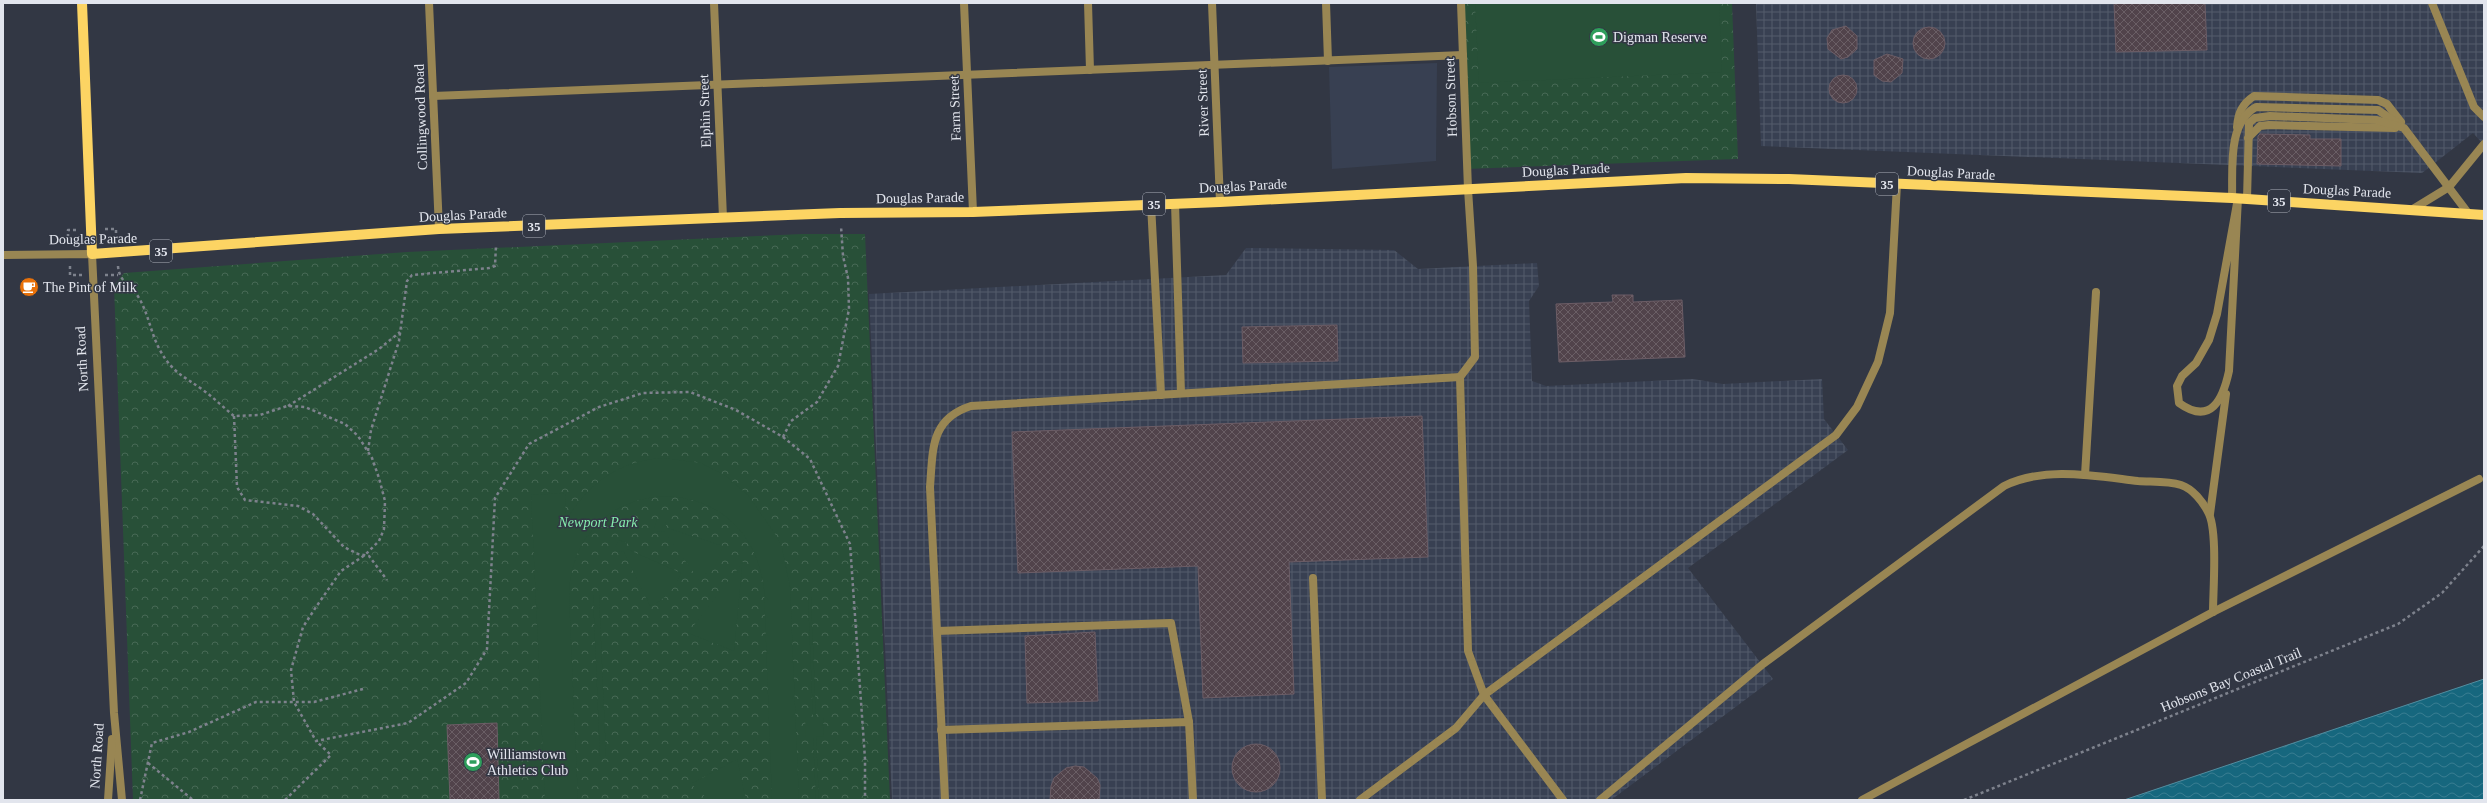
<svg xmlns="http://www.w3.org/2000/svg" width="2487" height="803" font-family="Georgia,serif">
  <defs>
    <pattern id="industrial-grid" width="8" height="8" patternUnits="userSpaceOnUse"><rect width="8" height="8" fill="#384052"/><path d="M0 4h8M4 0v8" fill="none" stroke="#545b6b"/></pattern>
    <pattern id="park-crowns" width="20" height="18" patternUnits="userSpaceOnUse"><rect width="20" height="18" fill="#285038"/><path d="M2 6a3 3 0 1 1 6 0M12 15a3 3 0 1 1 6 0" fill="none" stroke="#476955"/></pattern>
    <pattern id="water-waves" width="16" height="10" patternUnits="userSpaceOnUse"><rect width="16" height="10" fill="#16677e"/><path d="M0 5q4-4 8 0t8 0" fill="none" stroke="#387d91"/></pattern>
    <pattern id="building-cross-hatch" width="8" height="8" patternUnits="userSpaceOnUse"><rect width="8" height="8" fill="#51434b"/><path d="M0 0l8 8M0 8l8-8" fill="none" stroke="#6a5e65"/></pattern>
  </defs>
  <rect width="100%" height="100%" fill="#323744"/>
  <!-- built -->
  <path fill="#384052" d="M1437,63L1436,161L1332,169L1329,67Z"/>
  <!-- industrial -->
  <g fill="url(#industrial-grid)">
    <path d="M1756,3H2484V145L2473,133L2422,173L1761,146Z"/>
    <path d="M1246,248L1394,250L1418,269L1537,263L1539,286L1529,301L1532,381L1546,386L1693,379L1723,384L1822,379L1824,419L1848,450L1688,568L1773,679L1611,800H892L869,294L1226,275Z"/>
  </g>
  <!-- park -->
  <g fill="url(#park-crowns)">
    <path d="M1460,3H1732L1738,159L1466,169Z"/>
    <path d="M802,234H865L890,800H133L114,286L124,273L407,252Z"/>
  </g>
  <!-- garden -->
  <g fill="#285038">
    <path d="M1475,3H1719L1722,72L1479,83Z"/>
    <path d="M664,458L701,463L726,476L748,495L775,534L782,548L790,587L799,800H772L764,589C749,461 572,468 569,596L578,800H545L531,495L565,493L566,520C589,483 620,460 664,458Z"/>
    <path d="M657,520L665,522L667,528L723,546L715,566L699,580L664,531L657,532L654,528Z"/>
    <path d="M619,540L627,543V549L681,573C674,589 666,599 650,606L624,552L617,551L615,547Z"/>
    <path d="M740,561L745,563L742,567L734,651L688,633L740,566Z"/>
    <path d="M593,595H599L606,756H600Z"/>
    <path d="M808,597H811L816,717H823L824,736L816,737L819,800H816L813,737H806L805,717H813Z"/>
    <path d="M737,759L746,800H709L691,784Z"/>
  </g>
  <!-- water -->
  <path fill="url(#water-waves)" stroke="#538d9f" d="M2484,679V800H2124Z"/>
  <!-- building -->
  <g fill="url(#building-cross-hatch)" stroke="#6c5d66">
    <path d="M2114,3H2205L2207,50L2116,52Z"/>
    <path d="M1846,26L1857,36V49L1848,57L1841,59L1828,49L1827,38L1832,30Z"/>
    <circle cx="1929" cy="43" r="16"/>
    <path d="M1887,54L1903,59L1902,73L1891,82L1882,81L1874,75V60Z"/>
    <circle cx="1843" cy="89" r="14"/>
    <path d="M2260,134L2310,135V139H2341V166L2257,164L2258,136Z"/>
    <path d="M1612,295H1633V302L1682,300L1685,357L1559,362L1556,304L1613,302Z"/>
    <path d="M1337,325L1338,361L1243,363L1242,327Z"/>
    <path d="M1422,416L1428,557L1289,562L1294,694L1203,698L1198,566L1018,573L1012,432Z"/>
    <path d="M1095,632L1098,701L1027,703L1025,636Z"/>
    <path d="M497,723L499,800H450L447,725Z"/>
    <circle cx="1256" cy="768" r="24"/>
    <path d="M1075,766L1084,767L1097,778L1100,785L1099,800H1050L1051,786L1054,778L1066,768Z"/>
  </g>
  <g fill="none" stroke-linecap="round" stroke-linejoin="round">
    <!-- path -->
    <g stroke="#7e828d" stroke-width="2.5" stroke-dasharray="3 3" stroke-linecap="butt">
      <path d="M105,229H116V239"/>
      <path d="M68,243V230H78"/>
      <path d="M70,266V275H82"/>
      <path d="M118,266C119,282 131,285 139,298C149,315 151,335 161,352C173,373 185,377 203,390C214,398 224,408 234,416L260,415L287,406L305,407L345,424L358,436L372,458L379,478L385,501L384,529L379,541L365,555L341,571L316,607L303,627L291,670L294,702L316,741L408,723L466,683L487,649L495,498L529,444L599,407L643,393L690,392L736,410L783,437L810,459L850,544L865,759V800"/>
      <path d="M105,275H118"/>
      <path d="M288,406L379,349L400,332"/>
      <path d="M234,416L237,487L245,500L298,506L313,514L344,547L358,554L369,556L387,580"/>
      <path d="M783,437L791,421L817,402L838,366L849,309L848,278L843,256L841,226"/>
      <path d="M368,451L371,430L399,341L407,281L412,275L489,268L495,266L496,245"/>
      <path d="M148,763L193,800"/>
      <path d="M140,800L152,743L189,732L256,702H314L363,689"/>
      <path d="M285,800L331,755L316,741"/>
      <path d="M1964,800L2398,624L2442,593L2484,546"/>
    </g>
    <!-- service -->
    <g stroke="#998653" stroke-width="8">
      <path d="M1088,3L1090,70"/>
      <path d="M1326,3L1328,61"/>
      <path d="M2432,3L2474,107L2484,117"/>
      <path d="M433,96L1463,55"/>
      <path d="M2237,127C2238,113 2242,104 2254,96L2378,100L2387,104L2401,122"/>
      <path d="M2248,138L2260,126L2269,125L2395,128"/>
      <path d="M1468,189L1473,266L1475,357L1460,377L1468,651L1484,695L1563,800"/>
      <path d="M2232,198C2233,170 2227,123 2256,107L2378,110L2400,125"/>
      <path d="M2238,198L2229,371C2223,399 2211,426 2179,403L2177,386L2182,376L2196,363L2209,340L2217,314Z"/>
      <path d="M2247,199L2249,123L2255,118L2270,116L2377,120L2404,128L2468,213"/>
      <path d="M1175,203L1181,393"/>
      <path d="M1151,204L1161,395"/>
      <path d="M2413,209L2449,187L2484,144"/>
      <path d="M2085,475L2096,292"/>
      <path d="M2210,514L2226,394"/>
      <path d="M1313,578L1322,800"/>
      <path d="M937,631L1171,623L1189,722"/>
      <path d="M941,730L1189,722L1193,800"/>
      <path d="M945,800L930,487C933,450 930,419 971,406L1460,377"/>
      <path d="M1360,800L1456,728L1484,695L1836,435L1857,407L1878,362L1890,313L1897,184"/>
      <path d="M1600,800L1763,664L2004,486C2044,466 2095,476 2138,481C2152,482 2168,481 2181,485C2193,489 2203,502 2208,512C2218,529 2213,591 2213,612"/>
      <path d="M1862,800L2213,612L2479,479"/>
    </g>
    <!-- minor -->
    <g stroke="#998653" stroke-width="8">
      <path d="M429,3L439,229"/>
      <path d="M714,3L723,218"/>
      <path d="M964,3L973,212"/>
      <path d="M1212,3L1220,202"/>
      <path d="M1461,3L1468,189"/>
    </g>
    <!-- tertiary -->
    <g stroke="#998653" stroke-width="8">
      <path d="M3,255L92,254L114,713L122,800"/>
      <path d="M108,800L112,739"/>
    </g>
    <!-- primary -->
    <path stroke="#fcd463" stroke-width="10" d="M82,3L92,254L439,229L840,213L973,212L1220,202L1686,178L1789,179L2232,198L2484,215"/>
  </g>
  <!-- icons -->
  <defs>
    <g id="stadium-disc" transform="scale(1)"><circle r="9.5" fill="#2e9e5b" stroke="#323744"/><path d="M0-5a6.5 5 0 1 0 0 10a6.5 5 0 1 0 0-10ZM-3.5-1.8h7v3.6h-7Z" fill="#fff"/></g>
    <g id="cafe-disc" transform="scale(1)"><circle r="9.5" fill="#e8710a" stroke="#323744"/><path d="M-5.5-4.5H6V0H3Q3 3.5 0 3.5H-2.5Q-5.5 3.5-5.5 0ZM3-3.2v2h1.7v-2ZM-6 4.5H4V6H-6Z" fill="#fff"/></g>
  </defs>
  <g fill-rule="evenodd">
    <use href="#stadium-disc" x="1599" y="37"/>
    <use href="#cafe-disc" x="29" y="287"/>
    <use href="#stadium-disc" x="473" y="762"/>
  </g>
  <g text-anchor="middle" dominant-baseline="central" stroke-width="3" stroke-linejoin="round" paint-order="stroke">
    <!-- shield labels -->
    <g fill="#323744" stroke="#adb1ba" stroke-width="1">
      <rect x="1876" y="173" width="22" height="22" rx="3"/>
      <rect x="2268" y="190" width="22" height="22" rx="3"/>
      <rect x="1143" y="193" width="22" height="22" rx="3"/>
      <rect x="523" y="215" width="22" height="22" rx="3"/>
      <rect x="150" y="240" width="22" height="22" rx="3"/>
    </g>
    <g font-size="13" font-weight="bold" fill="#e2e5ed">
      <text x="1887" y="184">35</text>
      <text x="2279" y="201">35</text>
      <text x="1154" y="204">35</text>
      <text x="534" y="226">35</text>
      <text x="161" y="251">35</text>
    </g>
    <!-- poi labels -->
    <g font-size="14" fill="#e2e5ed" stroke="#323744" text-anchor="start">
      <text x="1613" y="37">Digman Reserve</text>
      <text x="43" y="287">The Pint of Milk</text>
      <text x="487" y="754">Williamstown<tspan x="487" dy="16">Athletics Club</tspan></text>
    </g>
    <!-- street labels -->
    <g font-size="14" fill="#e2e5ed" stroke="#323744">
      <text transform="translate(1451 97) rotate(-92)">Hobson Street</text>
      <text transform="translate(1203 103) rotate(-92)">River Street</text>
      <text transform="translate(955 108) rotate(-92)">Farm Street</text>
      <text transform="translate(705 111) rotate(-92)">Elphin Street</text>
      <text transform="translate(421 117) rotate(-92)">Collingwood Road</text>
      <text transform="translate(1566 170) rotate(-3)">Douglas Parade</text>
      <text transform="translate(1951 173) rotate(3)">Douglas Parade</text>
      <text transform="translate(1243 186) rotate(-3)">Douglas Parade</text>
      <text transform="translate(2347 191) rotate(3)">Douglas Parade</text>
      <text transform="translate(920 198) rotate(-1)">Douglas Parade</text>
      <text transform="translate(463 215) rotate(-3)">Douglas Parade</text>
      <text transform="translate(93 239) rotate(-1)">Douglas Parade</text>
      <text transform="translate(82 359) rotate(-93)">North Road</text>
      <text transform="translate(2231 680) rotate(-22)">Hobsons Bay Coastal Trail</text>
      <text transform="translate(97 756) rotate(-86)">North Road</text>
    </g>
    <!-- park labels -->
    <g font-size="14" font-style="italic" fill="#84ebac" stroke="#323744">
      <text x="598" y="522">Newport Park</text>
    </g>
  </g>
  <!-- border -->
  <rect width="2487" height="803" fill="none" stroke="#e2e5ed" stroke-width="8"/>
</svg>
